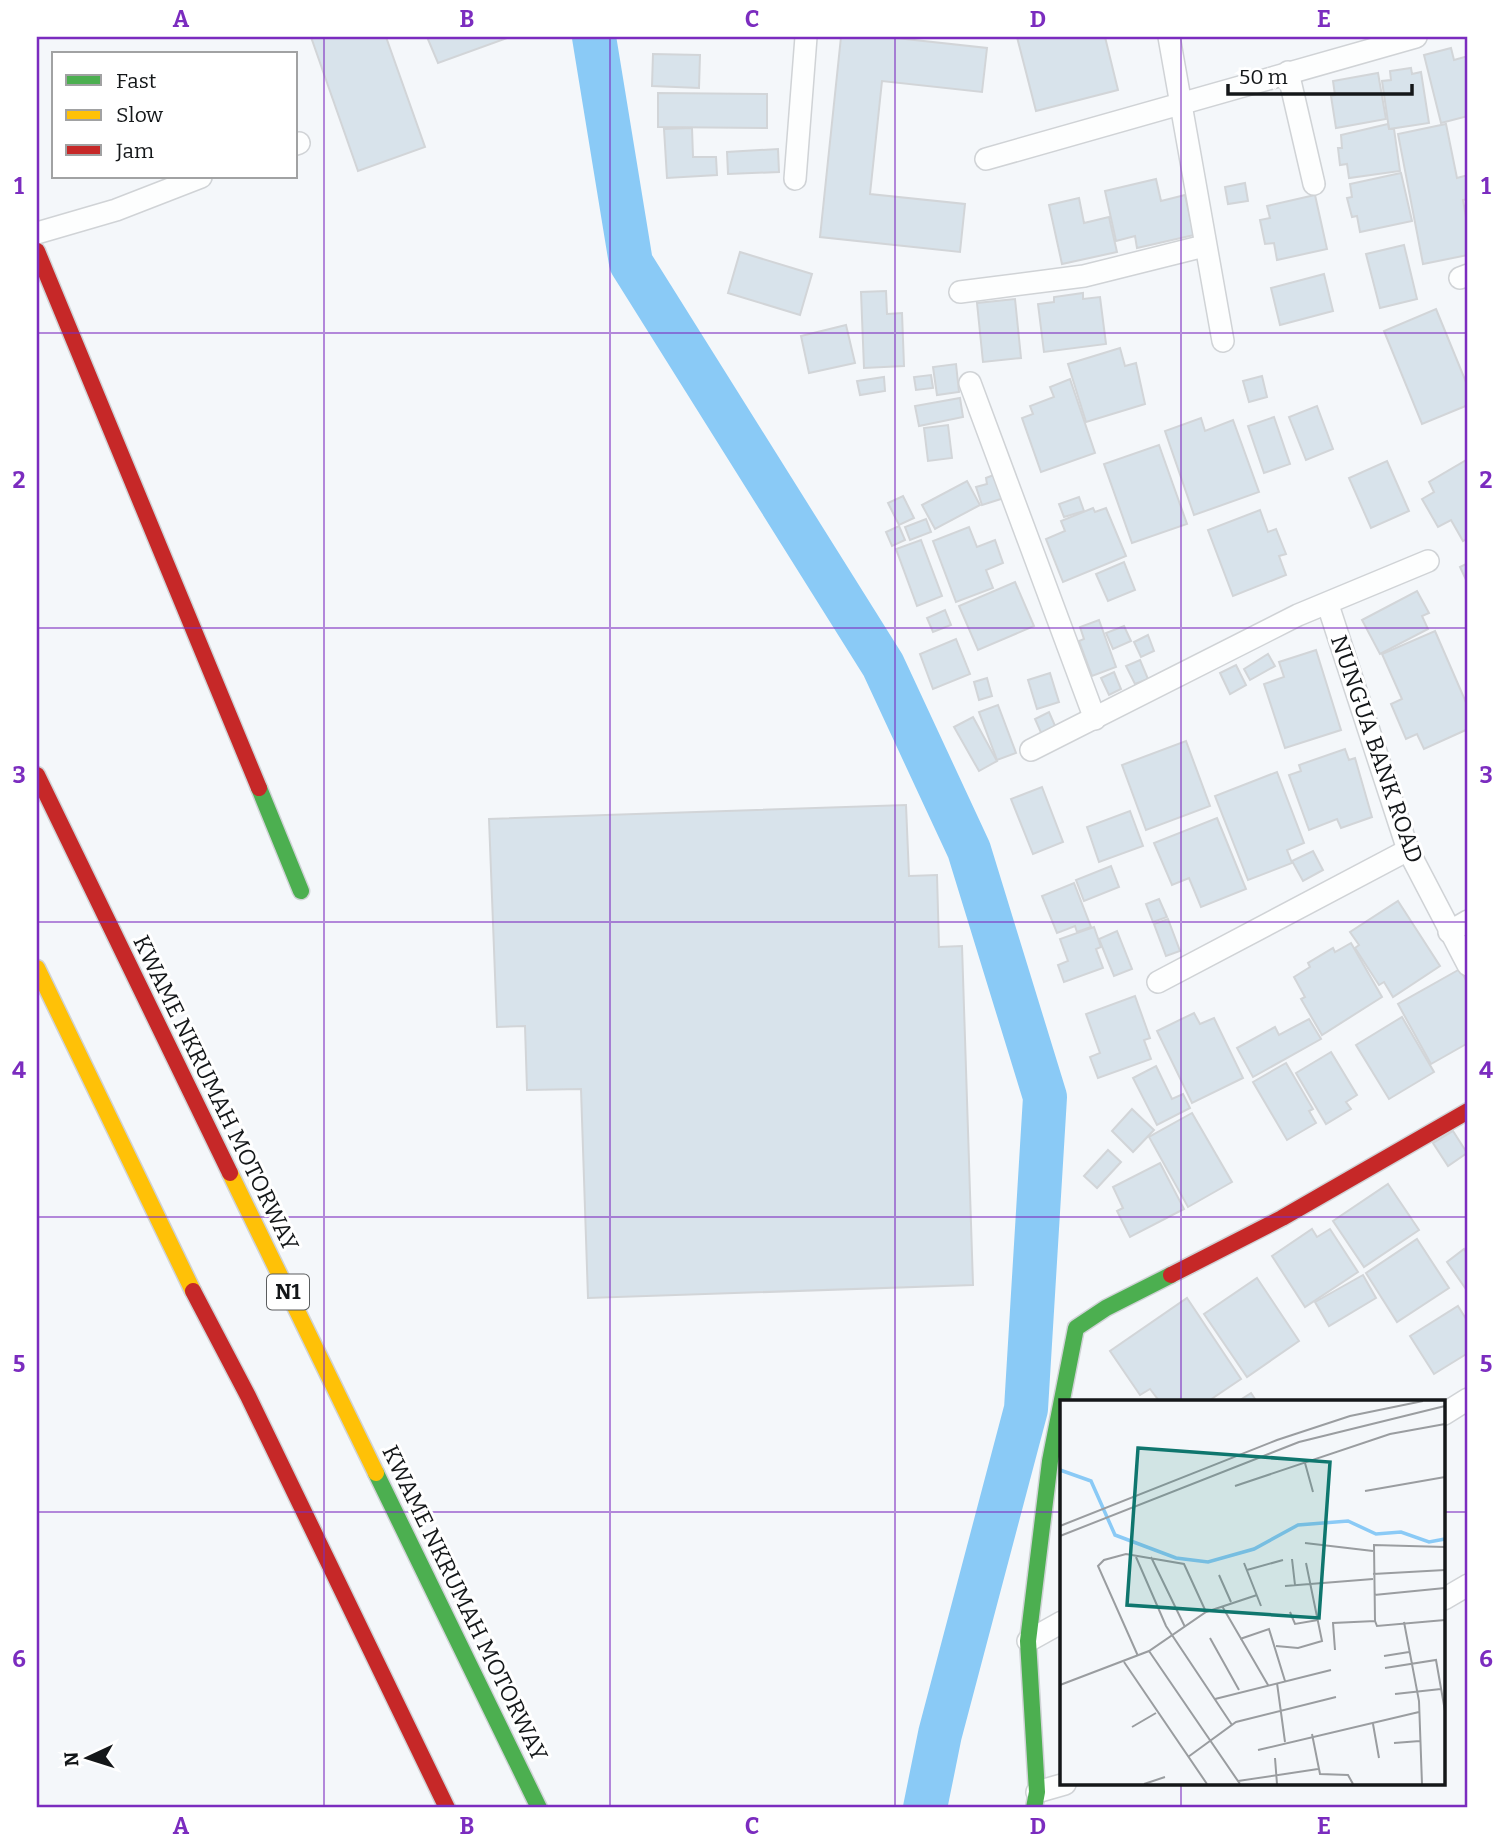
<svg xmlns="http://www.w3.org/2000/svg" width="1505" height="1845" font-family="Bitter,serif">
  <rect width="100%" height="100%" fill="#f4f7fa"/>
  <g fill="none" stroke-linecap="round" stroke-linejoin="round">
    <!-- river -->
    <path stroke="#8acaf6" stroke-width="44" d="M594,37L631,263L883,665L969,850L1045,1097L1026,1409L940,1734L925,1808"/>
  </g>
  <!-- building -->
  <g fill="#d8e3eb" stroke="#d2d5d8" stroke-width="2">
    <path d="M311,37H386L425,147L358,171Z"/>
    <path d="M427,37H510L438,63Z"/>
    <path d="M841,37H887L987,48L982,92L882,81L870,194L965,204L960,252L820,237Z"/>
    <path d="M1017,37H1105L1118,90L1036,111Z"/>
    <path d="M1451,48L1454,60L1468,56V116L1441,123L1424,55Z"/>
    <path d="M653,54L700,55L699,88L652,86Z"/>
    <path d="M1411,68L1412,74L1421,72L1429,123L1389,129L1382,81L1391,80L1390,71Z"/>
    <path d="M1378,73L1386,119L1336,128L1331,96L1335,95L1333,81Z"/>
    <path d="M658,93L767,94V128L658,127Z"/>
    <path d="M1388,124L1389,129H1394L1400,171L1349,178L1347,164L1340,165L1338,148H1342L1341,135Z"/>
    <path d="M1446,124L1457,178L1468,175V199L1463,200L1468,229V255L1423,264L1398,134Z"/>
    <path d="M692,128L693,157H716L717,175L667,178L664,129Z"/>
    <path d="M778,149L779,172L728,174L727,152Z"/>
    <path d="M1401,173L1412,221L1360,232L1357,216L1352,217L1347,198L1352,197L1350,184Z"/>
    <path d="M1156,179L1161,201L1185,195L1194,235L1137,248L1135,236L1116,241L1105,191Z"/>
    <path d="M1245,183L1248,201L1228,204L1225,187Z"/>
    <path d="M1315,195L1327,249L1277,260L1274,243L1265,244L1260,220L1270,218L1267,206Z"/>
    <path d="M1079,198L1084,223L1109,217L1117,252L1062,264L1049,205Z"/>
    <path d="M1404,245L1417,299L1380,308L1366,254Z"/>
    <path d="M740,252L812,274L800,315L728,293Z"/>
    <path d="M1324,274L1333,311L1280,325L1271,288Z"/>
    <path d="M886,291L887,314L902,313L904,366L864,368L861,292Z"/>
    <path d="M1083,293V299L1100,297L1106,344L1044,352L1038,304L1054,302V297Z"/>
    <path d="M1015,299L1021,358L983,362L977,303Z"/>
    <path d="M1436,309L1468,387V405L1422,424L1384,331Z"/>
    <path d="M846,325L855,363L809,373L801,336Z"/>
    <path d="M1120,348L1125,366L1136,363L1145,404L1086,422L1068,364Z"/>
    <path d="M956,364L959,392L937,395L933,367Z"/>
    <path d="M931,375L933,388L916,390L914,377Z"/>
    <path d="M1262,376L1267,397L1249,402L1243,381Z"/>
    <path d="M884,377L885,391L860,395L857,381Z"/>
    <path d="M1070,379L1095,453L1041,472L1022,418L1033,414L1030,406L1054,397L1050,387Z"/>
    <path d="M960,398L963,417L919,426L915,406Z"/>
    <path d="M1317,406L1333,449L1306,460L1289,417Z"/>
    <path d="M1274,417L1290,464L1264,473L1248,426Z"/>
    <path d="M1201,418L1205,431L1233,420L1259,492L1194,515L1165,431Z"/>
    <path d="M948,425L952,458L928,461L924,428Z"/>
    <path d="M1159,445L1187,524L1132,543L1104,464Z"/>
    <path d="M1468,459V538L1463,541L1451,520L1438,527L1422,499L1434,492L1429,482Z"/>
    <path d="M1387,461L1409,511L1371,528L1349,478Z"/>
    <path d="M996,474L1004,498L982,505L976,487L987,484L986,478Z"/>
    <path d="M967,481L980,505L935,529L922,505Z"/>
    <path d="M903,496L914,518L899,525L888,503Z"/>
    <path d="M1079,497L1084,511L1064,517L1059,504Z"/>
    <path d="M1093,508L1095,512L1106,508L1126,556L1063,582L1046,539L1065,531L1061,521Z"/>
    <path d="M1260,510L1268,532L1276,529L1286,554L1279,556L1286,575L1233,596L1208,530Z"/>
    <path d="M926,519L931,532L910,540L905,527Z"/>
    <path d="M899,526L905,540L892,546L886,532Z"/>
    <path d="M969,527L977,547L995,540L1003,563L986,570L993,588L956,602L933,541Z"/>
    <path d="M921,540L942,596L917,606L896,549Z"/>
    <path d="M1124,562L1135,590L1108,601L1096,574Z"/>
    <path d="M1468,563V584L1460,567Z"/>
    <path d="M1015,582L1034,626L978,650L959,606Z"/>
    <path d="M1417,591L1429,613L1422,616L1428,629L1380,654L1362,620Z"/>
    <path d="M945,610L951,625L933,632L927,618Z"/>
    <path d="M1099,620L1116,667L1092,676L1079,641L1084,639L1080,627Z"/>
    <path d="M1124,626L1131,641L1113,649L1106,633Z"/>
    <path d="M1435,631L1468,707V729L1424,749L1417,734L1406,739L1391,704L1402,699L1382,654Z"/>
    <path d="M1148,635L1154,651L1141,657L1134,642Z"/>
    <path d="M956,639L970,674L933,689L920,654Z"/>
    <path d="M1316,650L1341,730L1285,748L1264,684L1284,677L1279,662Z"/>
    <path d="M1268,654L1275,666L1250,680L1244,669Z"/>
    <path d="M1140,660L1148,679L1135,684L1126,666Z"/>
    <path d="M1236,665L1246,685L1230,694L1220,673Z"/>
    <path d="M1114,672L1121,689L1109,695L1101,678Z"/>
    <path d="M1050,673L1059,702L1037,709L1028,680Z"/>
    <path d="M987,678L992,696L979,700L974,682Z"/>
    <path d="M998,705L1016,753L997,760L979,712Z"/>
    <path d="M1049,712L1056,728L1042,735L1035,719Z"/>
    <path d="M973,717L997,761L979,771L954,727Z"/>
    <path d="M1186,741L1210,806L1146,830L1122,765Z"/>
    <path d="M1345,749L1349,760L1355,758L1372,817L1341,828L1337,819L1309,830L1289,775L1301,771L1299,765Z"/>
    <path d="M1277,772L1304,843L1287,850L1292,863L1248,880L1215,796Z"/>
    <path d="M1042,787L1063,842L1033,854L1011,799Z"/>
    <path d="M906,805L909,876L937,875L939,947L962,946L973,1285L588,1298L581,1089L527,1090L525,1026L497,1027L489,819Z"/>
    <path d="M1130,811L1143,846L1099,862L1087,827Z"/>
    <path d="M1217,818L1246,889L1201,907L1189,878L1172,885L1154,843Z"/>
    <path d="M1313,851L1323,870L1303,881L1292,861Z"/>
    <path d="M1111,866L1119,887L1084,901L1076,880Z"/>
    <path d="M1074,883L1091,927L1077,932L1075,926L1057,933L1042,896Z"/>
    <path d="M1159,899L1167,917L1153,922L1146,904Z"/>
    <path d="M1398,901L1440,966L1393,997L1384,982L1379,985L1355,948L1359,945L1350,932Z"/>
    <path d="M1168,919L1180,951L1166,956L1154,924Z"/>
    <path d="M1094,927L1101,947L1096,949L1103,968L1064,982L1058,965L1068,961L1060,939Z"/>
    <path d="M1117,931L1132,969L1114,976L1099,939Z"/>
    <path d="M1351,943L1382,997L1322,1035L1301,999L1305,997L1294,977L1310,967L1308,963L1333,948L1335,952Z"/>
    <path d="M1460,969L1468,984V1043L1431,1064L1398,1004Z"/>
    <path d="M1135,996L1150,1038L1144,1040L1151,1059L1098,1078L1090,1057L1100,1053L1086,1014Z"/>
    <path d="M1194,1013L1200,1024L1214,1018L1243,1078L1192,1103L1157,1031Z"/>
    <path d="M1402,1017L1434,1072L1389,1099L1356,1045Z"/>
    <path d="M1309,1019L1321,1039L1253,1077L1237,1048L1275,1027L1279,1035Z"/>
    <path d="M1331,1052L1357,1095L1346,1102L1351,1109L1326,1124L1296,1073Z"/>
    <path d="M1286,1063L1313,1109L1309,1111L1316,1123L1287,1140L1253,1082Z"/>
    <path d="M1156,1066L1172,1099L1183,1094L1190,1108L1157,1125L1133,1078Z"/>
    <path d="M1132,1109L1154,1130L1133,1152L1112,1131Z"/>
    <path d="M1192,1113L1232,1182L1188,1207L1149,1137Z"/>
    <path d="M1453,1131L1467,1153L1448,1166L1433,1143Z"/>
    <path d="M1108,1150L1121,1162L1097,1188L1084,1176Z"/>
    <path d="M1160,1163L1184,1209L1130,1237L1117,1211L1123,1208L1113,1187Z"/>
    <path d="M1388,1184L1419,1230L1364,1267L1333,1221Z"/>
    <path d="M1312,1229L1317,1237L1330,1229L1358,1272L1305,1307L1272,1256Z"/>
    <path d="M1417,1239L1449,1288L1397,1322L1366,1273Z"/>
    <path d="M1464,1249L1468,1255V1292L1447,1262Z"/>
    <path d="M1363,1275L1376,1298L1329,1326L1315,1302Z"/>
    <path d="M1257,1278L1299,1341L1247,1377L1204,1314Z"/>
    <path d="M1187,1298L1241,1379L1207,1402H1160L1150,1389L1140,1395L1110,1351Z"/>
    <path d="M1458,1306L1468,1322V1353L1434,1374L1410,1336Z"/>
    <path d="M1251,1393L1257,1402H1237Z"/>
  </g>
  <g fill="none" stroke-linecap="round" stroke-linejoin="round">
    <!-- street casing -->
    <g stroke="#d0d3d6" stroke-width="24">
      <g id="street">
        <path d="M1169,37L1223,341"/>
        <path d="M1288,72L1314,184"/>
        <path d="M296,144L299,143"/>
        <path d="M986,159L1416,37"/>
        <path d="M795,179L806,37"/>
        <path d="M37,233L116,210L201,177"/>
        <path d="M1460,278L1468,275"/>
        <path d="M960,292L1084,276L1204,246"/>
        <path d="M970,383L1095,719"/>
        <path d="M1328,605L1408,850L1468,965"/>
        <path d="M1031,750L1298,615L1428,561"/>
        <path d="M1449,932L1468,921"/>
        <path d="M1158,982L1408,850"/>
        <path d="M1444,1414L1468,1399"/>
        <path d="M1444,1599L1468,1585"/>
        <path d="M1028,1641L1062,1622"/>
        <path d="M1037,1792L1065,1784"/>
      </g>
    </g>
    <!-- fast casing -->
    <g stroke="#d0d3d6" stroke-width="19">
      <g id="fast">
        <path d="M259,788L301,891"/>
        <path d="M376,1473L539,1808"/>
        <path d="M1034,1808L1037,1792L1028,1641L1050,1461L1076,1328L1106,1308L1171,1275"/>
      </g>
    </g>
    <!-- slow casing -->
    <g stroke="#d0d3d6" stroke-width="19">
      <g id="slow">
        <path d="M37,968L193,1291"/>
        <path d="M230,1173L376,1473"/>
      </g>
    </g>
    <!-- jam casing -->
    <g stroke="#d0d3d6" stroke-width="19">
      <g id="jam">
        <path d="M37,251L259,788"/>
        <path d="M37,775L230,1173"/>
        <path d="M1171,1275L1282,1218L1468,1111"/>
        <path d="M193,1291L248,1396L447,1808"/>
      </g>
    </g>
    <!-- street -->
    <use href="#street" stroke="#fdfefe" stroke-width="21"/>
    <!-- fast -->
    <use href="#fast" stroke="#4caf50" stroke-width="16"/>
    <!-- slow -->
    <use href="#slow" stroke="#ffc107" stroke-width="16"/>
    <!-- jam -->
    <use href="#jam" stroke="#c62828" stroke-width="16"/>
  </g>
  <!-- grid -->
  <path fill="none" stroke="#7b2cbf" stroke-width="2" stroke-opacity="0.55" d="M324,37V1808M610,37V1808M895,37V1808M1181,37V1402M37,333H1468M37,628H1468M37,922H1468M37,1217H1468M37,1512H1062M1444,1512H1468M1181,1784V1808"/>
  <g text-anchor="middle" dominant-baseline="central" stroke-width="6" stroke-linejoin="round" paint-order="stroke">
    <!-- shield labels -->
    <rect fill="#fff" stroke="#5a5d5e" stroke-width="2" x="267" y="1274.5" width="42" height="35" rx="5"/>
    <g font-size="21" font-weight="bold" fill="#141719">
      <text x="288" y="1292">N1</text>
    </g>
    <!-- street labels -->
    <g font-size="23" fill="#141719" stroke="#fff">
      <text transform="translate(1377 749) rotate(71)">NUNGUA BANK ROAD</text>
      <text transform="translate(216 1093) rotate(64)">KWAME NKRUMAH MOTORWAY</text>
      <text transform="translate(465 1603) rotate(64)">KWAME NKRUMAH MOTORWAY</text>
    </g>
  </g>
  <!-- overview -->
  <g transform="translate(1060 1400)">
    <rect width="385" height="385" fill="#f4f7fa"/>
    <path fill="none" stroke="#8acaf6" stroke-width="3.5" d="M0,70L31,81L55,135L116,158L148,162L194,149L238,125L288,121L316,134L341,132L369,142L385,139"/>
    <path fill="none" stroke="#9a9da0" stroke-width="2" d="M245,63L253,92M175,86L330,34L385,24M305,91L385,77M0,126L217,40L290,16L363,1M0,136L239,42L385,6M245,143L313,151M76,157L106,226L172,325M91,157L125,227M232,159L235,185M184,163L201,206M187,170L223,160M313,174L385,170M159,175L171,202M225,186L313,179M314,195L385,188M162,206L208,285M230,212L235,224L258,220M315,221L314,145L385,147M344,222L359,301L362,384M150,238L179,290M180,239L209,229L225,281M216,246L238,248L262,241L246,163M275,250L273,223L315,221L317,226L385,220M89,251L180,384M78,256L38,166L44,160L66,154L124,164L146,212M324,256L349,252M64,262L147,384M325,268L376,260L385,311M217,283L225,342M0,285L89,251L146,212L197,195M335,294L381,289M155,299L271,270M313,324L319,358M72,327L96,313M252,334L260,374L288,375L293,384M334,343L360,341M198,350L359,312M128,357L176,322L276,297M215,358L217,384M178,381L258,369M84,384L105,377"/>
    <path fill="#0f766e" fill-opacity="0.15" stroke="#0f766e" stroke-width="3.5" d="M78,48L270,62L259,218L67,205Z"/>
    <rect width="385" height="385" fill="none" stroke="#141719" stroke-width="3.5"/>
  </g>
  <!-- border -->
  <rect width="1505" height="1845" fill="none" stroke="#ffffff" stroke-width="77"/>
  <!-- legend -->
  <rect x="52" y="52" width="245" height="126" fill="#ffffff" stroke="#a1a2a3" stroke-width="2"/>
  <rect x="66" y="75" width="35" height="10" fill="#4caf50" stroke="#a1a2a3" stroke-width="2"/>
  <text x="116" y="88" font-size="21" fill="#141719">Fast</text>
  <rect x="66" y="110" width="35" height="10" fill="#ffc107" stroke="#a1a2a3" stroke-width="2"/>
  <text x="116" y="122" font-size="21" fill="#141719">Slow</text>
  <rect x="66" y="145" width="35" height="10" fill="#c62828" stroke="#a1a2a3" stroke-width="2"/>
  <text x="116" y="158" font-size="21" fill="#141719">Jam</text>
  <!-- north arrow -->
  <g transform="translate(88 1758) rotate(266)" stroke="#ffffff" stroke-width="5" paint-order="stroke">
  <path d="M0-5L12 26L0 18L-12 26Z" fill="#141719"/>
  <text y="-10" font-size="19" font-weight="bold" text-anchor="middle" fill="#141719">N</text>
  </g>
  <!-- scale -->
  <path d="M1228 84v10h184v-10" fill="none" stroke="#141719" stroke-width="3.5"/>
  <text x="1239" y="84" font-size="21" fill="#141719" stroke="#ffffff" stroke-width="5" paint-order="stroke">50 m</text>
  <rect x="38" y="38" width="1428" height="1768" fill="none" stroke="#7b2cbf" stroke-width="2.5"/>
  <g font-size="23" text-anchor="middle" font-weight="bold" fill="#7b2cbf">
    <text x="181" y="27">A</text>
    <text x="467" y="27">B</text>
    <text x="752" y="27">C</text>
    <text x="1038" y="27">D</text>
    <text x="1324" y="27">E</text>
    <text x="19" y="194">1</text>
    <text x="1486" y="194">1</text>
    <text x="19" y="488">2</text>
    <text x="1486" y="488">2</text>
    <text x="19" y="783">3</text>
    <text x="1486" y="783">3</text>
    <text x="19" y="1078">4</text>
    <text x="1486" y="1078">4</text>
    <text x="19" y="1372">5</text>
    <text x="1486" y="1372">5</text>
    <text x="19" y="1667">6</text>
    <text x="1486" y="1667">6</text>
    <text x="181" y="1834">A</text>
    <text x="467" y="1834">B</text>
    <text x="752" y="1834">C</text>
    <text x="1038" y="1834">D</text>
    <text x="1324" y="1834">E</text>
  </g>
</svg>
